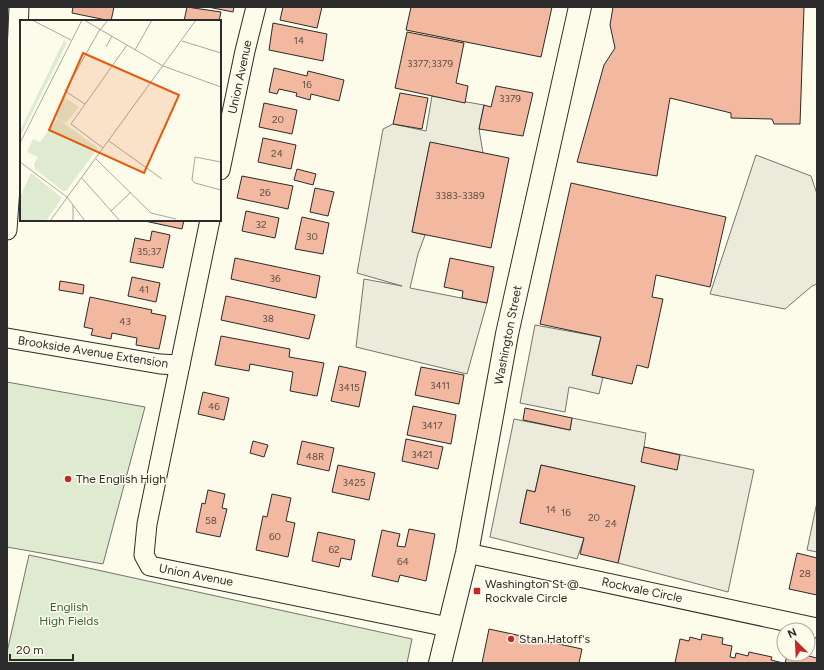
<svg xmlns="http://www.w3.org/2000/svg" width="824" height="670" font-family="Figtree,sans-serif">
  <rect width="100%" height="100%" fill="#fdfbea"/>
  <!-- green -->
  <g fill="#deebd1" stroke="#74746e">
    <path d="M7,382L145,407L103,564L7,547Z"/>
    <path d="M29,555L412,639L407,663H7V652Z"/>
  </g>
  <!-- parking -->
  <g fill="#eceadb" stroke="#74746e">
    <path d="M432,96L484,105L479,129L483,153L430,143L412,232L425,235L418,254L410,288L487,303L467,374L356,347L364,279L402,286L357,273L383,129L393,124L426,131Z"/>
    <path d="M756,155L811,176L817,194V284L812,286L785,309L710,294Z"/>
    <path d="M535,325L601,337L592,375L603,377L599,394L569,387L565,412L520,403Z"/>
    <path d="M572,418L646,433L644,447L754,470L728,592L618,563L635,486L541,465L535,492L527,490L520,523L584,538L577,559L490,537L514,419L570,430Z"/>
    <path d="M817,502V552L807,550Z"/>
  </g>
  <!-- building -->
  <g fill="#f2b8a0" stroke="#2b2b2b">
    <path d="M73,7H114L111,21L72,13Z"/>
    <path d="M187,7L221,12L219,21H184Z"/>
    <path d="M208,7H234L233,12Z"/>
    <path d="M283,7H322L317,28L280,20Z"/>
    <path d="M411,7H552L541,57L406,30Z"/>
    <path d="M613,7H804L800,124H774L772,119L731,118V113L670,98L657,176L577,162L604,65L615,48L610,25Z"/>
    <path d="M273,23L327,34L323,61L269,50Z"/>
    <path d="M407,32L464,43L456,83L468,86L465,103L395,88Z"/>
    <path d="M274,68L307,76L308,71L344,80L339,101L311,94L310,100L296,96L297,93L279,89L277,94L269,92Z"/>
    <path d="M496,86L533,93L523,136L479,129L484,105L491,107Z"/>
    <path d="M400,93L428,98L422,129L393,124Z"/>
    <path d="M264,103L297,110L292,134L259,127Z"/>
    <path d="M263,138L296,145L291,169L258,162Z"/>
    <path d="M430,142L509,158L491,248L412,232Z"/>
    <path d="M297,169L316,174L313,185L294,180Z"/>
    <path d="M242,176L293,186L288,209L237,198Z"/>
    <path d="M571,183L726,217L710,287L656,275L652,297L663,299L648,368L637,365L632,384L592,375L601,337L540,324Z"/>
    <path d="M315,188L334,192L328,216L310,212Z"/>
    <path d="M246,211L279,218L275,238L242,231Z"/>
    <path d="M302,217L329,223L323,254L295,249Z"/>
    <path d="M140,220H184L182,229Z"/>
    <path d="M152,231L170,235L163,268L130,262L135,238L150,241Z"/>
    <path d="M235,258L320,276L316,298L231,279Z"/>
    <path d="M450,258L494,267L487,303L462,298L463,291L444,287Z"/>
    <path d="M132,277L160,283L156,302L128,296Z"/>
    <path d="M60,281L84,285L83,294L59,290Z"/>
    <path d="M226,296L315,315L309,339L221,320Z"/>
    <path d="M90,297L152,310L151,313L166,316L159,349L136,345L137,338L112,333L111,339L91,335L93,329L84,327Z"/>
    <path d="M221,336L290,349L289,357L324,363L317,396L290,391L293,372L250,364L249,371L215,365Z"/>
    <path d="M339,366L366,372L359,407L331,401Z"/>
    <path d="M421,367L464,375L459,404L415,395Z"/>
    <path d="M203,392L229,398L224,420L198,414Z"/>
    <path d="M413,406L456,415L451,444L407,435Z"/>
    <path d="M525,408L572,418L570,430L523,420Z"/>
    <path d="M406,439L443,447L438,469L402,461Z"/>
    <path d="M253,441L268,445L264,457L250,453Z"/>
    <path d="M302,441L334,448L329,471L297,464Z"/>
    <path d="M644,447L680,455L677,470L641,462Z"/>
    <path d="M338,465L375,473L369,500L332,492Z"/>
    <path d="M541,465L635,486L618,563L580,554L584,538L520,523L527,490L535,492Z"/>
    <path d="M208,490L225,494L222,508L227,509L220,537L196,532L202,503L205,504Z"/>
    <path d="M272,494L291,498L286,521L295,523L288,557L256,550L263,516L267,517Z"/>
    <path d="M409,529L435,534L426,581L400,575L398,582L372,576L382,530L400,534L397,546L405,547Z"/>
    <path d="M318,532L355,540L351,560L341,558L339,567L312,561Z"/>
    <path d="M797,553L817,558V595L789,589Z"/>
    <path d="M489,629L582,649L579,663H482Z"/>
    <path d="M702,634L723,638L722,644L732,646L730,657L735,658L736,653L748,656L749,652L772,657L771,660L783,663H675L680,639L689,641L690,637L701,640Z"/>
    <path d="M800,654L817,658V663H785L787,656L799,659Z"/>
  </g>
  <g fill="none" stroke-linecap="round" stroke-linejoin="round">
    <!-- street casing -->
    <g stroke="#2b2b2b" stroke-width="21">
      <g id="street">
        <path d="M220,170L245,51L256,7"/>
        <path d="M210,220L147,524L144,555L150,566L448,627"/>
        <path d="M7,230L13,144L19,7"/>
        <path d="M7,338L160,364L180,365"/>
        <path d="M467,553L817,628"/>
      </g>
    </g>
    <!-- primary casing -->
    <g stroke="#2b2b2b" stroke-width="24">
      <path id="primary" d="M440,663L467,553L507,334L580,7"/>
    </g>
    <!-- street -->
    <use href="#street" stroke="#fdfbea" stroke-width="19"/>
    <!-- primary -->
    <use href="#primary" stroke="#fdfbea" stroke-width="22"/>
  </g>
  <!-- markers -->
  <g fill="#c62828" stroke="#fdfbea" stroke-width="1.5">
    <circle cx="68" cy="479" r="4"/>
    <rect x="473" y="587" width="8" height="8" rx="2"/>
    <circle cx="511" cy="639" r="4"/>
  </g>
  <g text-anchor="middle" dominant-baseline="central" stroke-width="3" stroke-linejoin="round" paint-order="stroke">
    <!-- number labels -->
    <g font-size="10" fill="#5d4e48">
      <text x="299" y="40">14</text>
      <text x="430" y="63">3377;3379</text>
      <text x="307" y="84">16</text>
      <text x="510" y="98">3379</text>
      <text x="278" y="119">20</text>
      <text x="277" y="153">24</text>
      <text x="265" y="192">26</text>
      <text x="460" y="195">3383-3389</text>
      <text x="261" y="224">32</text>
      <text x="312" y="236">30</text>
      <text x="149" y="251">35;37</text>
      <text x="275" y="278">36</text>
      <text x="144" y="289">41</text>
      <text x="268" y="318">38</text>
      <text x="125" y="321">43</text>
      <text x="440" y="385">3411</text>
      <text x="349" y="387">3415</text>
      <text x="214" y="406">46</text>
      <text x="432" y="425">3417</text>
      <text x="422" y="454">3421</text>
      <text x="315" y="456">48R</text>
      <text x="354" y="482">3425</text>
      <text x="551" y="509">14</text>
      <text x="566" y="512">16</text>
      <text x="594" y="517">20</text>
      <text x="211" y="520">58</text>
      <text x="611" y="523">24</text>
      <text x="275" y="536">60</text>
      <text x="334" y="549">62</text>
      <text x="403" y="561">64</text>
      <text x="805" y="573">28</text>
    </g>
    <!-- street labels -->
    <g font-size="12" fill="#2b2b2b" stroke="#fdfbea">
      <text transform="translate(240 77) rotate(-78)">Union Avenue</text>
      <text transform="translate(508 335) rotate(-79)">Washington Street</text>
      <text transform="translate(93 352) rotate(9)">Brookside Avenue Extension</text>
      <text transform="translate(196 575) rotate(11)">Union Avenue</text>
      <text transform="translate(642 590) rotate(12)">Rockvale Circle</text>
    </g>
    <!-- poi labels -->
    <g font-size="12" fill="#2b2b2b" stroke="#fdfbea" text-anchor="start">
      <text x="76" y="479">The English High</text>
      <text x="485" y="584">Washington St @<tspan x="485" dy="14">Rockvale Circle</tspan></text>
      <text x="519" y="639">Stan Hatoff's</text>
    </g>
    <!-- park labels -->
    <g font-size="12" fill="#34623c" stroke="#fdfbea">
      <text x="69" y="607">English<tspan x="69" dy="14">High Fields</tspan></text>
    </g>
  </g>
  <!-- overview -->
  <g transform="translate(20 20)">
    <rect width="201" height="201" fill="#fdfbea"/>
    <path d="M44,20L47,23L0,117V111ZM44,77L59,87L46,103L38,99L78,128L46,171H43L15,149L14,144L18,137L7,132L13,119L20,122L38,98L35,96ZM11,153L42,178L26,201H0V177Z" fill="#deebd1"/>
    <path fill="none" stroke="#a9a89e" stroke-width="1" d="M12,0L51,20M64,0L143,46L201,67M80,10L88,0M162,21L201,33M86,27L92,16M115,30L132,0M65,84L45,71L80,9M89,121L142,159M0,123L62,0M83,128L51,104L107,25M75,138L131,193L156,199M0,142L47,177L65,201M201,142L175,137L172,160L175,163L201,170M61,157L100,201M91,191L111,172M30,201L176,0M53,201V185"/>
    <path fill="#e8590c" fill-opacity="0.15" stroke="#e8590c" stroke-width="2" d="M63,33L159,75L124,153L29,110Z"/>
    <rect width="201" height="201" fill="none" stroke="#2b2b2b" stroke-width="2"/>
  </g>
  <!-- border -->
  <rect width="824" height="670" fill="none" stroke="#2b2b2b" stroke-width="16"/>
  <!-- north arrow -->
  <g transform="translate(796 642) rotate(336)"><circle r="19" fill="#fdfbea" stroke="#a9a89e"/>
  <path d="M0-3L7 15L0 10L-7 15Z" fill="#c62828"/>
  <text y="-6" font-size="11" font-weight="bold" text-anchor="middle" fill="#2b2b2b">N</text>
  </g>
  <!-- scale -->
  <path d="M10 654v6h63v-6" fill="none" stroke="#2b2b2b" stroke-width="2"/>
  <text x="16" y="654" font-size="12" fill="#2b2b2b" stroke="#fdfbea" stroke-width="3" paint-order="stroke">20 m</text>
</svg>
